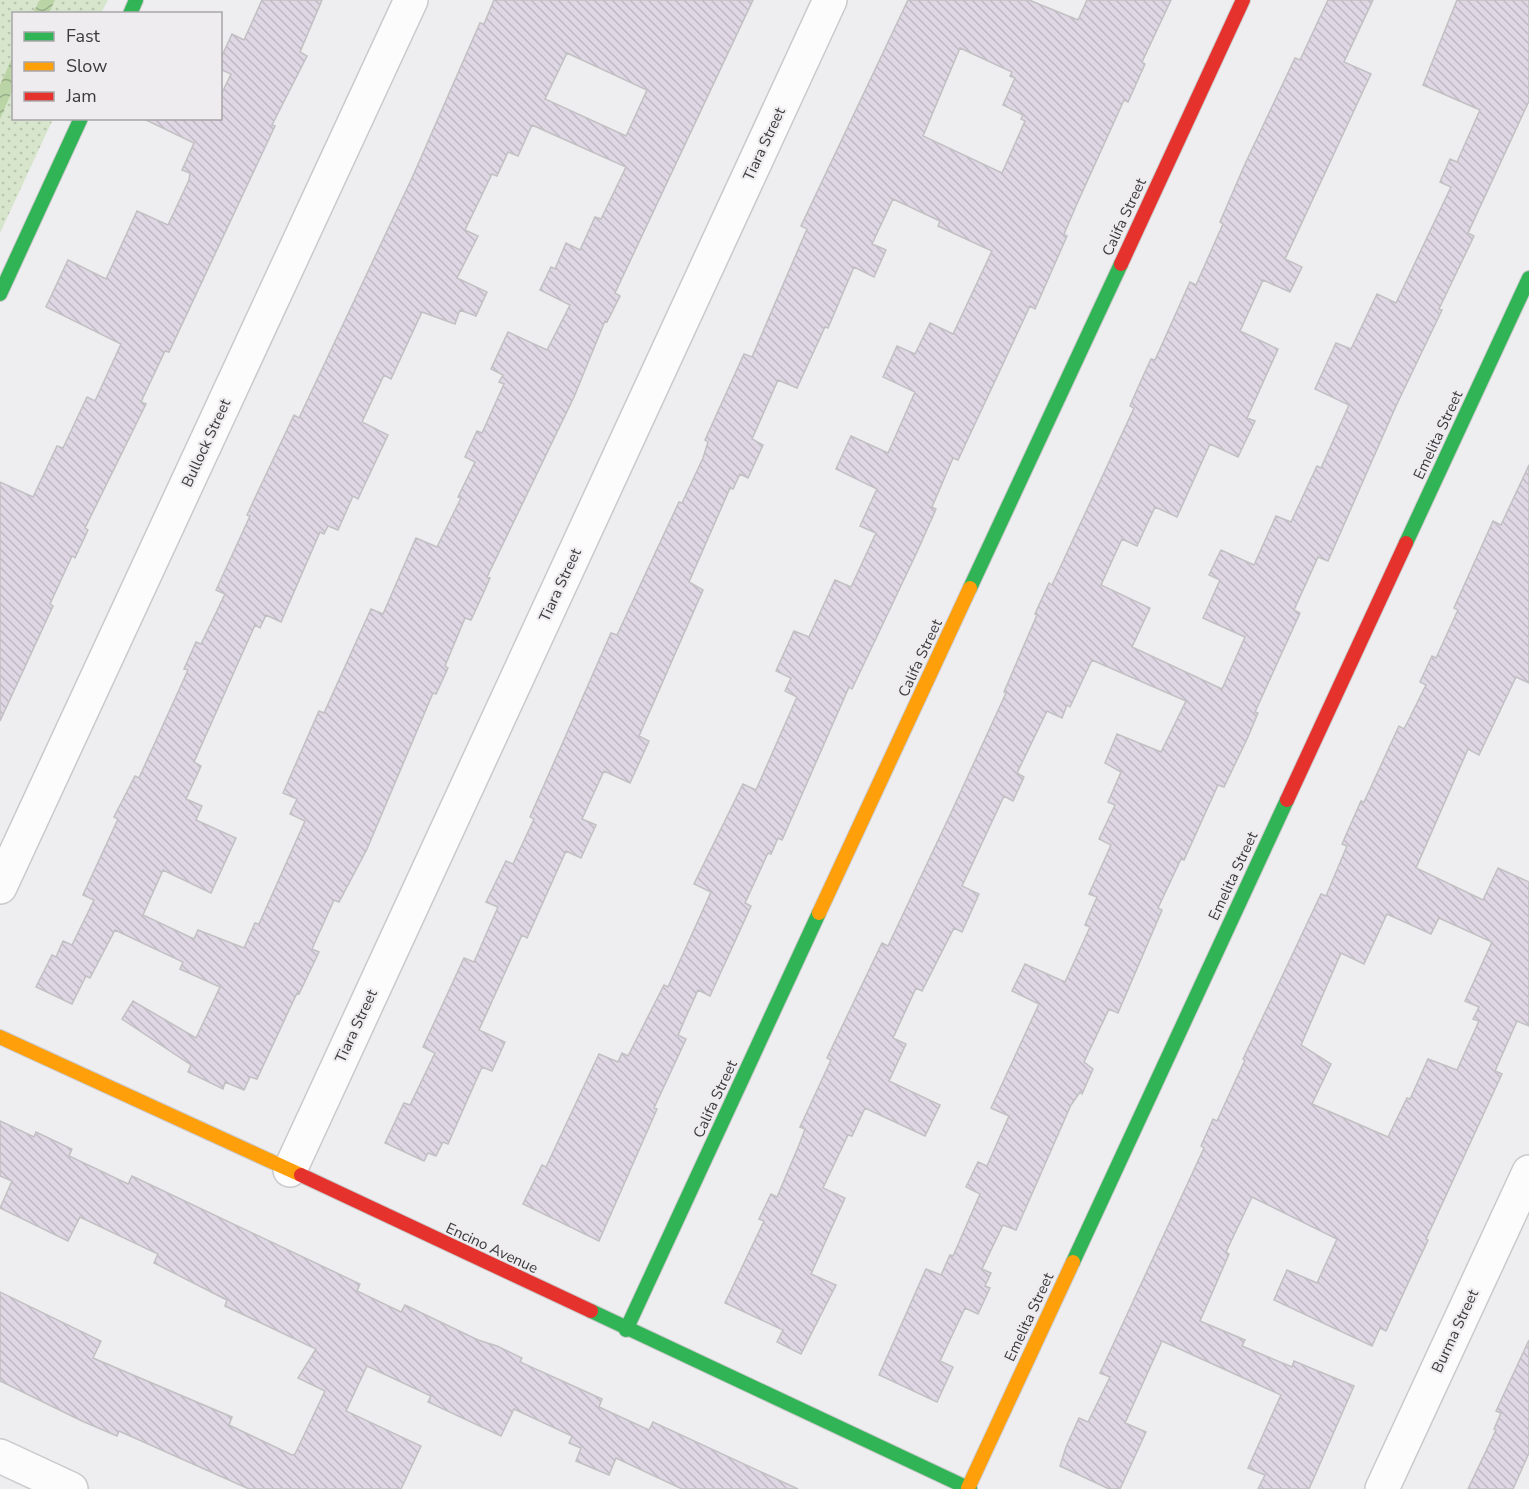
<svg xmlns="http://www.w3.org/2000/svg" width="1529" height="1489" font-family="'Nunito Sans',sans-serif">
  <defs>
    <pattern id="park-dots" width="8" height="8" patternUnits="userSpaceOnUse" patternTransform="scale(1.5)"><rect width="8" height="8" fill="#d6e5cb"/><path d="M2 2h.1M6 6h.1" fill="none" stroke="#b9c5af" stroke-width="1.8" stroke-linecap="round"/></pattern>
    <pattern id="water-waves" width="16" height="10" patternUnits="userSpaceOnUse" patternTransform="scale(1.5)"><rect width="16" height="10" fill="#bad4a6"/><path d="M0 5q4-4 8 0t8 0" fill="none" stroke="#98ad88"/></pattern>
    <pattern id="building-back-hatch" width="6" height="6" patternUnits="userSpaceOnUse" patternTransform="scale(1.5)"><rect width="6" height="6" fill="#dfd7e4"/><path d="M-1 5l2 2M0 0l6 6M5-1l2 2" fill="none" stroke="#c0b9c4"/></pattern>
  </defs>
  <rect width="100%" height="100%" fill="#eeedef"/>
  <!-- park -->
  <path fill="url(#park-dots)" d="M0,0H108L101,13L14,14V118L53,119L0,233Z"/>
  <!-- water -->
  <g fill="url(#water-waves)">
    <path d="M40,0H55L49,13H33Z"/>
    <path d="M13,56V89L0,119V85Z"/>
  </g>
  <!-- building -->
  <g fill="url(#building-back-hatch)" stroke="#c1c0c2" stroke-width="1.5" fill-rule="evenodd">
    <path d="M262,0H322L300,52L307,56L272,125L275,126L169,352L165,351L141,402L146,404L85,528L88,530L75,558L72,556L50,604L53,606L0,721V482L33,497L57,446L63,448L87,397L95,401L121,344L46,307L68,260L106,279L137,211L168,225L189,180L190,173L182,170L194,143L142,118H220V97L231,74L220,69V60L232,34L244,40Z"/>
    <path d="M494,0H753L615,293L620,296L607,322L605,321L574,397L487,577L490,578L483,594L471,620L465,618L445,666L448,668L436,694L433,693L367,849L339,902L334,900L312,949L319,952L299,994L297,993L257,1079L250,1077L244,1090L225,1082L223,1089L188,1072L191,1065L122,1019L133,1001L196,1038L220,987L180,969L183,962L115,930L90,978L86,976L72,1004L36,987L52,955L56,957L63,941L72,945L94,900L83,895L118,819L114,817L135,776L139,778L188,670L184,669L196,642L201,644L225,594L216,590L250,516L247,515L294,415L299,418L412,178L480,23L484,24ZM567,53L647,90L626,136L545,99ZM532,125L626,167L601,219L595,217L580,250L566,243L555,269L551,267L540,290L570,305L547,350L508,332L491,369L503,375L499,382L504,384L482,433L477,431L465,457L475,462L458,497L461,498L437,547L416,538L383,614L371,609L324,713L319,711L283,793L297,799L290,814L305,821L259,924L255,923L244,948L198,930L194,939L143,915L163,870L211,893L236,838L196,820L202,806L186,799L201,766L194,762L255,625L260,628L266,615L281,622L320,532L324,534L328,526L338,530L353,496L358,499L388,435L362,422L384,375L391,379L422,312L455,324L460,310L476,316L487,292L457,278L478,236L465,230L492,174L497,176L508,152L518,156Z"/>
    <path d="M908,0H1029L1078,20L1087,0H1171L1142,62L1145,64L1128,102L1124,100L1076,206L1064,234L1067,236L1035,309L1030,306L958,460L953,458L932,507L936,509L917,552L852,689L849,687L782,840L778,838L771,854L768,853L745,903L751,906L710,996L698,990L678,1035L686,1039L654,1108L657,1109L599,1241L523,1204L542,1165L546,1167L599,1054L618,1062L622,1053L628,1056L664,985L668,987L711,892L694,884L743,784L756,790L797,697L785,691L791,678L776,671L794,631L809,637L835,580L851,587L876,533L860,526L877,489L836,469L851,436L888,453L915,392L883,377L897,346L915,354L930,323L953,334L992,251L938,226L940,221L893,199L872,244L886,250L874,277L854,267L828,328L825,327L797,388L778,380L752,439L763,445L748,478L740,474L733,489L730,488L689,582L703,590L639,736L649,741L630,783L604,771L582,819L596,825L581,858L566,851L527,938L522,935L479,1030L505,1042L492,1071L482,1067L448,1144L443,1142L436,1156L428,1153L424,1161L385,1143L404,1103L410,1105L435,1053L423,1047L464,958L474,962L498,907L486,902L506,861L513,864L534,819L530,817L611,633L617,635L679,502L682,503L703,458L708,442L705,440L744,354L752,357L807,229L801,226ZM960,48L1012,72L1010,76L1015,78L1003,105L1023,115L1021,119L1025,121L1002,173L923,136Z"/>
    <path d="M1328,0H1373L1344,62L1371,74L1285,259L1302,267L1290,292L1263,280L1240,331L1278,349L1247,418L1255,421L1238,457L1210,444L1177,517L1155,507L1137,546L1122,539L1101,585L1150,608L1132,647L1222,689L1245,637L1203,618L1220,580L1209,575L1221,550L1254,565L1276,516L1291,522L1317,466L1321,468L1349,405L1315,389L1336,343L1351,349L1377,294L1396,303L1451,187L1440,182L1450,159L1457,162L1480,110L1423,85L1457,0H1529V101L1468,233L1474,236L1439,309L1442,310L1396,406L1328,561L1318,557L1294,610L1300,613L1255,712L1258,713L1248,737L1224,787L1218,785L1184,860L1181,859L1158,908L1162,910L1118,1013L1109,1009L1084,1062L1093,1069L1082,1094L1080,1092L1071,1105L1016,1230L1003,1225L982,1269L991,1273L985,1286L990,1288L978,1314L965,1308L940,1361L953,1367L937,1402L879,1375L926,1269L941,1275L950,1255L953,1256L980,1194L966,1187L978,1162L987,1166L1009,1116L991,1108L1039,1004L1012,991L1025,964L1065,982L1090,927L1085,925L1097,897L1089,894L1111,845L1099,839L1115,805L1108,802L1121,772L1105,763L1117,734L1161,752L1186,701L1092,660L1070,707L1067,705L1062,718L1047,711L1017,773L1024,777L1013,801L1004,796L962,886L979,894L962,932L954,928L922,991L916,988L893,1038L906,1044L889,1081L940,1105L925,1136L865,1108L852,1136L848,1135L823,1188L845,1198L811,1274L836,1285L801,1354L777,1342L783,1330L725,1303L764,1221L759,1219L771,1194L777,1197L799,1145L805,1129L800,1127L831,1060L827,1058L882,943L888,946L951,813L1006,693L1004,692L1037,615L1035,614L1049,583L1052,585L1134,408L1130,406L1140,383L1151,359L1155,360L1190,282L1196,285L1223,224L1220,222L1245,164L1295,58L1300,60Z"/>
    <path d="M1529,465V683L1516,677L1479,755L1468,749L1416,868L1483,900L1498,868L1529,882V1026L1517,1021L1495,1071L1502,1074L1426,1239L1428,1240L1386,1331L1380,1328L1372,1346L1274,1300L1287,1270L1317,1283L1337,1239L1252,1197L1226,1252L1229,1254L1200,1321L1245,1340L1242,1346L1292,1367L1294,1361L1354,1386L1309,1489H1258L1265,1475L1248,1468L1281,1395L1162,1341L1125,1423L1146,1432L1120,1489H1109L1060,1466L1066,1447L1079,1418L1088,1422L1110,1377L1100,1373L1204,1148L1201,1146L1213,1119L1217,1121L1245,1060L1243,1059L1321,894L1326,896L1347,846L1342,844L1361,801L1364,802L1399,726L1404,729L1426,685L1420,682L1432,656L1436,658L1458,610L1454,608L1493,521L1501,525ZM1387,914L1431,934L1439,918L1492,942L1465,1001L1479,1007L1473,1019L1479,1021L1457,1070L1428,1059L1410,1099L1407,1098L1388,1137L1312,1104L1331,1064L1301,1045L1341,953L1364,964Z"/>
    <path d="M0,1121L34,1137L36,1132L72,1149L69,1156L128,1184L132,1176L360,1284L357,1291L401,1312L405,1305L478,1340L497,1346L522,1358L520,1362L602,1399L599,1407L649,1430L653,1422L798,1489H682L616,1458L609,1475L576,1461L581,1448L569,1443L572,1436L514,1409L501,1436L428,1402L431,1396L367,1366L346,1411L421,1446L401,1489H249L119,1431L117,1436L82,1421L0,1381V1292L101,1341L93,1358L232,1417L229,1425L292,1455L295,1454L325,1391L298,1378L316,1349L225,1306L227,1300L154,1263L158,1254L80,1217L68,1241L0,1208L12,1181L0,1176Z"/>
    <path d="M1529,1340V1453L1513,1489H1468L1496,1430L1494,1429L1501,1413L1496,1411Z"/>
  </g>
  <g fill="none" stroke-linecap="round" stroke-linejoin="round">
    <!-- street casing -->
    <g stroke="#cac9cb" stroke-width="36">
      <g id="street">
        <path d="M0,887L411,0"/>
        <path d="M290,1170L830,0"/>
        <path d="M0,1456L71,1489"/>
        <path d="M1382,1489L1529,1172"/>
      </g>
    </g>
    <!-- fast casing -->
    <g stroke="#cac9cb" stroke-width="16">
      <g id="fast">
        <path d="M130,14L136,0"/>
        <path d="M0,294L81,118"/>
        <path d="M1406,543L1529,278"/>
        <path d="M970,588L1121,264"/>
        <path d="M1073,1262L1287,800"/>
        <path d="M591,1311L970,1489"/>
        <path d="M626,1330L819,913"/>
      </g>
    </g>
    <!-- slow casing -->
    <g stroke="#cac9cb" stroke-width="16">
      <g id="slow">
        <path d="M819,913L970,588"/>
        <path d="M0,1037L301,1175"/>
        <path d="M968,1488L1073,1262"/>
      </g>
    </g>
    <!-- jam casing -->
    <g stroke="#cac9cb" stroke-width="16">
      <g id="jam">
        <path d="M1121,264L1243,0"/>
        <path d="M1287,800L1406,543"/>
        <path d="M301,1175L591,1311"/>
      </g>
    </g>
    <!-- street -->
    <use href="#street" stroke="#fcfcfd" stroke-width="33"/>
    <!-- fast -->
    <use href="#fast" stroke="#30b455" stroke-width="14"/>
    <!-- slow -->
    <use href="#slow" stroke="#ff9f0a" stroke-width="14"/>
    <!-- jam -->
    <use href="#jam" stroke="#e5322d" stroke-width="14"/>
  </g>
  <g text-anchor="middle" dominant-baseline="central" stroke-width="4.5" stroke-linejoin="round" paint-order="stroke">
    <!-- street labels -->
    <g font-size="15" fill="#3b3a3c" stroke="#efecf0">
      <text transform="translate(764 144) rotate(-65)">Tiara Street</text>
      <text transform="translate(1124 217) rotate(-65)">Califa Street</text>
      <text transform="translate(1438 435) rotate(-65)">Emelita Street</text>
      <text transform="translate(206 443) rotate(-65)">Bullock Street</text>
      <text transform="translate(560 585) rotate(-65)">Tiara Street</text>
      <text transform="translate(920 658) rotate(-65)">Califa Street</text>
      <text transform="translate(1233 876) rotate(-65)">Emelita Street</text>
      <text transform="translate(356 1026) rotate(-65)">Tiara Street</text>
      <text transform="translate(715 1099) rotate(-65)">Califa Street</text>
      <text transform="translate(492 1248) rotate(25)">Encino Avenue</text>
      <text transform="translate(1029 1317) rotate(-65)">Emelita Street</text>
      <text transform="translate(1455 1331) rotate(-65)">Burma Street</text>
    </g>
  </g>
  <!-- legend -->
  <rect x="12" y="12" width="210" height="108" fill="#efecf0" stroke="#a7a5a8" stroke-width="1.5"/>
  <rect x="24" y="32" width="30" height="9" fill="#30b455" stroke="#a7a5a8" stroke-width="1.5"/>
  <text x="66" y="42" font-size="18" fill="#3b3a3c">Fast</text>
  <rect x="24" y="62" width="30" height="9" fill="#ff9f0a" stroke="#a7a5a8" stroke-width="1.5"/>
  <text x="66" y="72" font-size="18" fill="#3b3a3c">Slow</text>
  <rect x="24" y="92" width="30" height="9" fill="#e5322d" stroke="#a7a5a8" stroke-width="1.5"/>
  <text x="66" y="102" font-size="18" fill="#3b3a3c">Jam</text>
</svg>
